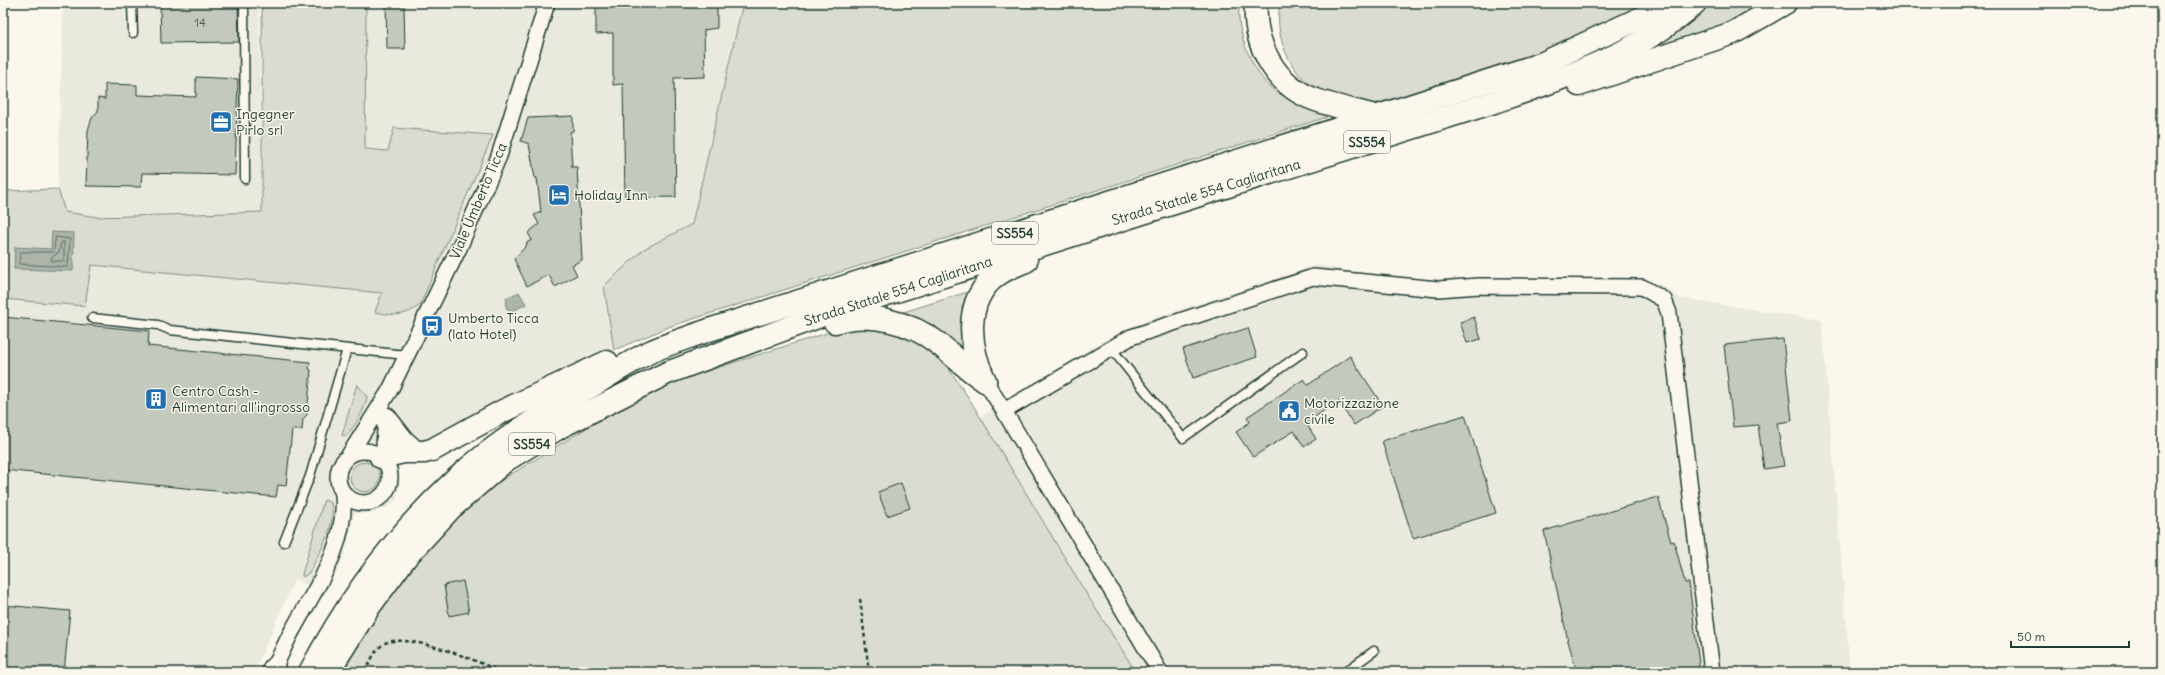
<svg xmlns="http://www.w3.org/2000/svg" width="2165" height="675" font-family="Delius,sans-serif">
  <rect width="100%" height="100%" fill="#fbf7ec"/>
  <filter id="ink" filterUnits="userSpaceOnUse"><feTurbulence type="fractalNoise" baseFrequency=".025" numOctaves="2"/><feDisplacementMap in="SourceGraphic" scale="8" xChannelSelector="R" yChannelSelector="G"/><feConvolveMatrix kernelMatrix="1 2 1 2 8 2 1 2 1" color-interpolation-filters="sRGB"/></filter>
  <g filter="url(#ink)">
    <!-- built -->
    <g fill="#eae9de">
      <path d="M63,3H259L262,212L97,217L65,212L58,189Z"/>
      <path d="M366,3H743L692,224L644,249L604,286L614,350L421,441L399,462L400,486L396,500L388,507L372,513H355L343,559L325,594L295,579L254,672H3V299L85,306L90,265L382,293L375,312L391,315L388,152L364,149Z"/>
      <path d="M1317,265L1357,273L1429,281L1540,278L1660,284L1680,298L1822,320L1850,672H1136L1089,598L980,417L1099,343L1139,323Z"/>
    </g>
    <!-- green -->
    <g fill="#dbdcd1" stroke="#7d8c82">
      <path d="M262,3H366L365,149L388,151L394,128L493,135L420,305C405,317 393,316 375,312L382,293L91,265L85,306L3,299V191L58,189L65,212L97,217L262,212Z"/>
      <path d="M743,3H1240C1234,27 1251,67 1268,85C1278,96 1313,110 1327,117L671,326L614,350L604,286L644,249L692,224Z"/>
      <path d="M1280,3H1650C1620,17 1590,33 1560,46C1528,58 1494,67 1462,78C1435,87 1406,99 1378,103C1347,107 1310,93 1293,66C1281,47 1276,26 1280,3Z"/>
      <path d="M1711,3H1767L1738,19L1631,63C1656,40 1686,25 1711,3Z"/>
      <path d="M977,289L975,363L894,315Z"/>
      <path d="M849,326L890,330L916,342L947,366L970,400L1089,598L1136,672H337L416,556L487,489L598,421L669,383Z"/>
      <path d="M357,384L367,397C365,410 355,426 346,436L342,435Z"/>
      <circle cx="365" cy="477" r="15"/>
      <path d="M324,500L331,503C337,526 319,553 309,573L303,577L302,574Z"/>
    </g>
    <!-- water -->
    <g fill="#adb4aa" stroke="#74847b">
      <path d="M52,232L74,233L73,271L14,269L15,247L51,249Z"/>
      <path d="M519,292L526,304L513,311L507,309L505,304L507,301L506,298Z"/>
    </g>
    <g fill="none" stroke-linecap="round" stroke-linejoin="round">
      <!-- shore -->
      <g stroke="#586d63" stroke-width="1">
        <path d="M56,237L70,239L68,267L19,264L20,252H53Z"/>
        <path d="M64,242V261H52L51,258L59,252L61,243Z"/>
      </g>
    </g>
    <!-- building -->
    <g fill="#c4c9be" stroke="#1f3d34">
      <path d="M160,3H238L239,42L161,43Z"/>
      <path d="M386,3H404L405,49H387Z"/>
      <path d="M596,3H717V28L704,30L705,77L674,78L676,197L625,198L623,84L613,85V33L596,34Z"/>
      <path d="M196,77L238,79L235,175L142,173L141,187L86,186L88,130L92,118L98,111V98L105,99V84L137,85V95L196,97Z"/>
      <path d="M573,116V131L570,132L572,167H577L582,260L572,265L577,275L555,287L549,275L527,286L514,259L527,245L526,243L532,240L528,233L539,224L534,215L541,212L537,178H535L529,144L521,141L528,118Z"/>
      <path d="M3,317L149,331L148,346L310,362L309,369L311,370L307,415L303,419L302,430H292L286,486L278,485L276,497L3,470Z"/>
      <path d="M1474,317L1481,339L1467,343L1460,322Z"/>
      <path d="M1248,328L1257,357L1193,378L1183,349Z"/>
      <path d="M1783,339L1792,421L1777,423L1784,466L1764,469L1758,425L1733,427L1724,345Z"/>
      <path d="M1350,356L1383,406L1354,425L1338,401L1306,423L1316,439L1304,447L1294,431L1253,457L1236,432L1250,422L1247,417L1304,379L1308,385Z"/>
      <path d="M1465,415L1496,513L1413,538L1382,441Z"/>
      <path d="M901,483L910,508L887,516L878,492Z"/>
      <path d="M1658,497L1671,542L1674,541L1685,583H1689L1700,672H1577L1568,641L1544,531Z"/>
      <path d="M463,581L469,612L449,616L444,585Z"/>
      <path d="M3,605L70,611L64,672H3Z"/>
    </g>
    <g fill="none" stroke-linecap="round" stroke-linejoin="round">
      <!-- service casing -->
      <g stroke="#1f3d34" stroke-width="11">
        <g id="service">
          <path d="M132,3L133,33"/>
          <path d="M244,3L245,179"/>
          <path d="M92,318L158,325L170,330L406,355"/>
          <path d="M1111,348L1183,438L1303,352"/>
          <path d="M284,542L310,476L347,349"/>
          <path d="M1345,672L1374,651"/>
        </g>
      </g>
      <!-- minor casing -->
      <g stroke="#1f3d34" stroke-width="18">
        <g id="minor">
          <path d="M985,381L1004,411L1131,337L1313,277L1438,289L1479,286L1642,287L1664,300L1669,313L1712,672"/>
          <path d="M1004,411L1160,672"/>
          <circle cx="364" cy="477" r="26"/>
          <path d="M349,455L390,390L459,248L499,156L547,3"/>
          <path d="M381,457L384,446L386,415"/>
          <path d="M272,672C279,659 284,646 291,633C315,588 347,548 343,494"/>
        </g>
      </g>
      <!-- trunk casing -->
      <g stroke="#1f3d34" stroke-width="25">
        <g id="trunk">
          <path d="M1256,3C1253,44 1275,86 1316,100C1336,107 1358,111 1379,117"/>
          <path d="M1579,85L1733,33L1785,3"/>
          <path d="M835,322C869,311 911,322 939,344C955,357 968,370 985,381"/>
          <path d="M985,381C969,348 963,301 996,276C1005,269 1016,265 1026,261"/>
          <path d="M386,419L403,441L414,451"/>
          <path d="M381,457L404,452H424L432,450L503,411L607,362"/>
          <path d="M274,672V669"/>
          <path d="M310,672C347,602 396,534 455,480C496,442 544,413 592,386C611,374 631,361 652,351C670,343 690,337 709,330L1541,64L1643,17L1662,3"/>
          <path d="M328,672L369,607L406,557L450,509L506,460L560,427L667,373L839,309L1494,102C1564,78 1639,54 1695,3"/>
        </g>
      </g>
      <!-- path -->
      <g stroke="#1f3d34" stroke-width="2.5" stroke-dasharray="4 3" stroke-linecap="butt">
        <path d="M860,599L869,672"/>
        <path d="M365,672C369,664 374,652 381,646C398,628 480,661 500,672"/>
      </g>
      <!-- service -->
      <use href="#service" stroke="#fbf7ec" stroke-width="8"/>
      <!-- minor -->
      <use href="#minor" stroke="#fbf7ec" stroke-width="15"/>
      <!-- trunk -->
      <use href="#trunk" stroke="#fbf7ec" stroke-width="22"/>
    </g>
  </g>
  <!-- icons -->
  <defs>
    <g id="office-square" transform="scale(1.15)"><rect x="-9" y="-9" width="18" height="18" rx="4" fill="#1f6fb2" stroke="#fbf7ec"/><path d="M-6-3h4V-5.5h4V-3h4V5H-6ZM-1-4.5V-3h2v-1.5ZM-6 0V1H6V0Z" fill="#fff"/></g>
    <g id="hotel-square" transform="scale(1.15)"><rect x="-9" y="-9" width="18" height="18" rx="4" fill="#1f6fb2" stroke="#fbf7ec"/><path d="M-6-4.5h1.5V1H6V5H4.5V3h-9V5H-6ZM-4 0a1.8 1.8 0 1 1 3.6 0ZM.5 0V-2.5h3Q6-2.5 6 0Z" fill="#fff"/></g>
    <g id="bus-square" transform="scale(1.15)"><rect x="-9" y="-9" width="18" height="18" rx="4" fill="#1f6fb2" stroke="#fbf7ec"/><path d="M-5-6H5V4H4V6H2V4H-2V6H-4V4H-5ZM-3.5-4V0h7V-4ZM-3.5 1.2v1.5H-2V1.2ZM2 1.2v1.5H3.5V1.2Z" fill="#fff"/></g>
    <g id="building-square" transform="scale(1.15)"><rect x="-9" y="-9" width="18" height="18" rx="4" fill="#1f6fb2" stroke="#fbf7ec"/><path d="M-4-6H4V6H1V3H-1V6H-4ZM-2.5-4.3h1.7v1.8h-1.7ZM.8-4.3h1.7v1.8H.8ZM-2.5-1h1.7V.8h-1.7ZM.8-1h1.7V.8H.8Z" fill="#fff"/></g>
    <g id="civic-square" transform="scale(1.15)"><rect x="-9" y="-9" width="18" height="18" rx="4" fill="#1f6fb2" stroke="#fbf7ec"/><path d="M-.6-6.5H3V-4.5H.6V-3L4-1V1h2V6H-6V1h2V-1L-.6-3ZM-1.2 2.5V6h2.4V2.5Z" fill="#fff"/></g>
  </defs>
  <g fill-rule="evenodd">
    <use href="#office-square" x="221" y="122"/>
    <use href="#hotel-square" x="559" y="195"/>
    <use href="#bus-square" x="432" y="326"/>
    <use href="#building-square" x="156" y="399"/>
    <use href="#civic-square" x="1289" y="411"/>
  </g>
  <g text-anchor="middle" dominant-baseline="central" stroke-width="3" stroke-linejoin="round" paint-order="stroke">
    <!-- number labels -->
    <g font-size="12" fill="#486056">
      <text x="200" y="22">14</text>
    </g>
    <!-- shield labels -->
    <g fill="#fbf7ec" stroke="#61756b" stroke-width="1">
      <rect x="1344" y="131" width="46" height="22" rx="3"/>
      <rect x="992" y="222" width="46" height="22" rx="3"/>
      <rect x="509" y="433" width="46" height="22" rx="3"/>
    </g>
    <g font-size="13" font-weight="bold" fill="#1f3d34">
      <text x="1367" y="142">SS554</text>
      <text x="1015" y="233">SS554</text>
      <text x="532" y="444">SS554</text>
    </g>
    <!-- poi labels -->
    <g font-size="14" fill="#1f3d34" stroke="#fbf7ec" text-anchor="start">
      <text x="236" y="114">Ingegner<tspan x="236" dy="16">Pirlo srl</tspan></text>
      <text x="574" y="195">Holiday Inn</text>
      <text x="448" y="318">Umberto Ticca<tspan x="448" dy="16">(lato Hotel)</tspan></text>
      <text x="172" y="391">Centro Cash -<tspan x="172" dy="16">Alimentari all'ingrosso</tspan></text>
      <text x="1304" y="403">Motorizzazione<tspan x="1304" dy="16">civile</tspan></text>
    </g>
    <!-- street labels -->
    <g font-size="14" fill="#1f3d34" stroke="#fbf7ec">
      <text transform="translate(1206 192) rotate(-17)">Strada Statale 554 Cagliaritana</text>
      <text transform="translate(478 201) rotate(-67)">Viale Umberto Ticca</text>
      <text transform="translate(898 291) rotate(-18)">Strada Statale 554 Cagliaritana</text>
    </g>
  </g>
  <!-- margin -->
  <rect width="2165" height="675" fill="none" stroke="#fbf7ec" stroke-width="16"/>
  <rect x="8" y="8" width="2149" height="659" fill="none" stroke="#1f3d34" stroke-width="1.5" filter="url(#ink)"/>
  <!-- scale -->
  <path d="M2011 641v6h118v-6" fill="none" stroke="#1f3d34" stroke-width="2"/>
  <text x="2017" y="641" font-size="12" fill="#1f3d34" stroke="#fbf7ec" stroke-width="3" paint-order="stroke">50 m</text>
</svg>
